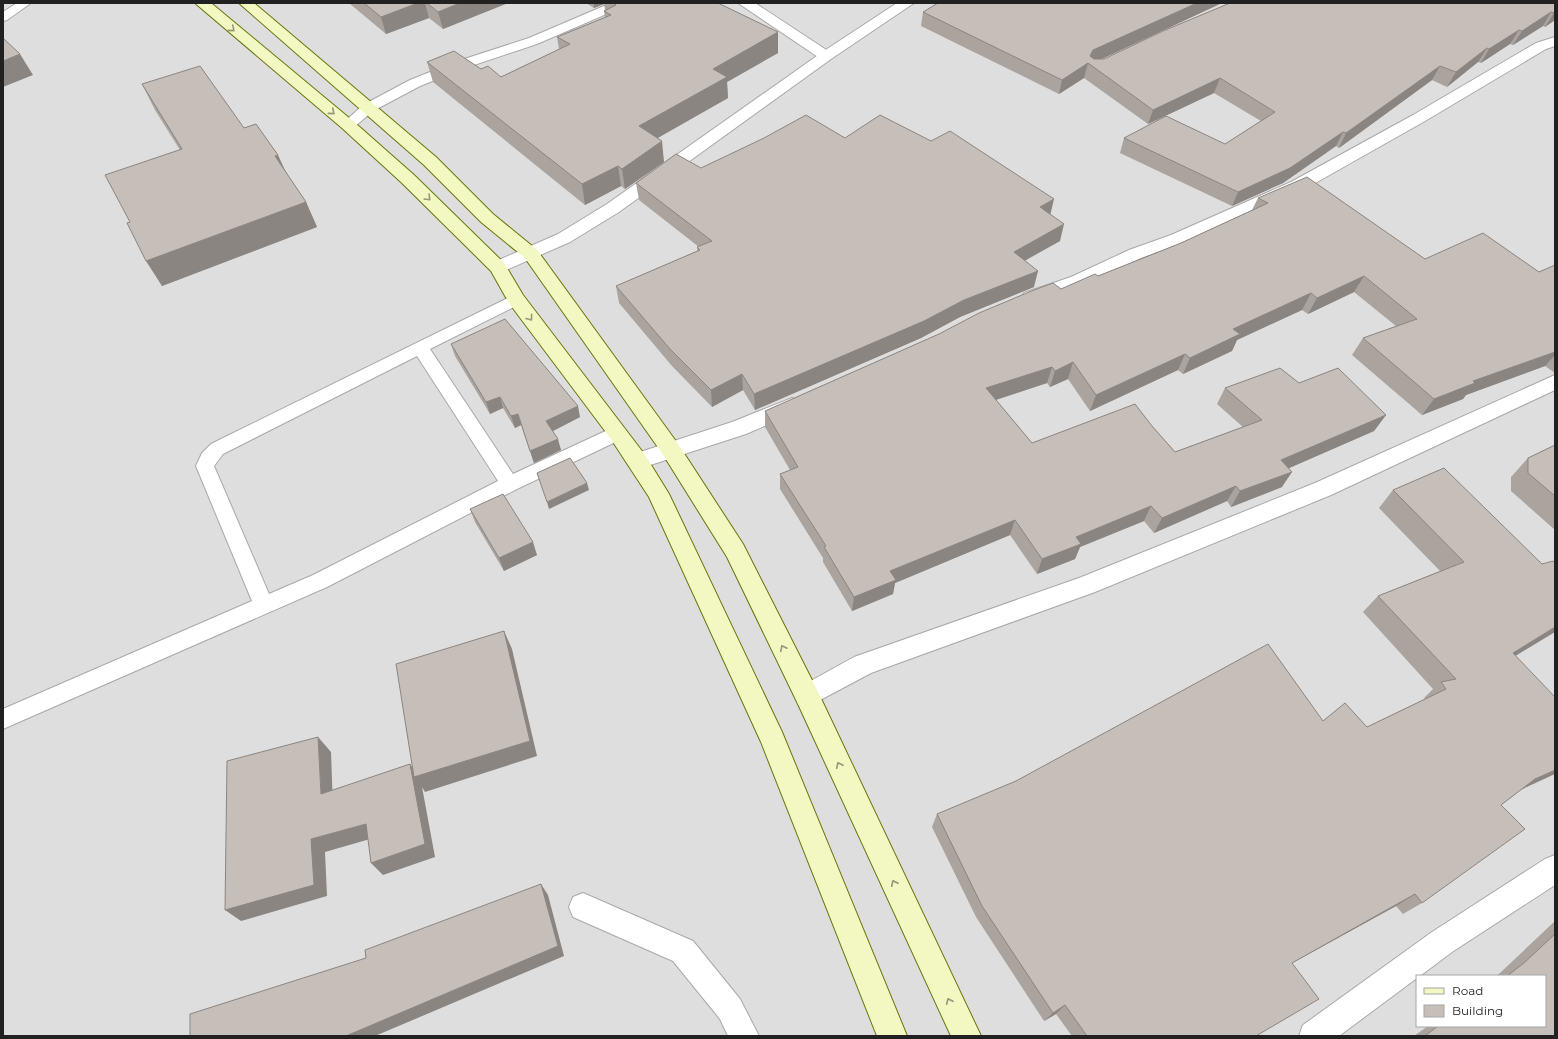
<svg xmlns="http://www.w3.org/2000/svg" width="1558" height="1039" font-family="Montserrat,sans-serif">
  <rect width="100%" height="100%" fill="#f1efe9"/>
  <!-- residential -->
  <path fill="#dfdede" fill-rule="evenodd" d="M3,3H1555V1036H3ZM1417,976H1545V1026H1417Z"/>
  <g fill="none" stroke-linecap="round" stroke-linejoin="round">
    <!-- service casing -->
    <g stroke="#a8a8a8" stroke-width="2">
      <g id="service">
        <path d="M17,3H31L7,20L3,21V12Z"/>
        <path d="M611,3H627L625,6L537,44L465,68L420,86L373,111L353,128H343L341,125L363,105L410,80L455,62L529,38Z"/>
        <path d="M516,294L522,295L524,299L522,303L430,349L513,474L612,428L618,426L624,428L627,433L624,438L517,489L327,587L3,729V709L252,601L196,466L202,453L211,444ZM417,356L498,481L313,575L269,594L214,466L223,454Z"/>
      </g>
    </g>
    <!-- minor casing -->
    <g stroke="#a8a8a8" stroke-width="2">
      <g id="minor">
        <path d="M738,3H755L831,53L833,56L831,59H821Z"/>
        <path d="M1555,37V46L1546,49L1425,121L1303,190L1183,243L1141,258L1083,285L1031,303L1024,301L1022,297L1024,293L1071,277L1129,250L1171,235L1291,182L1413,115L1536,43Z"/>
        <path d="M1555,375V390L1331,495L1095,592L871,673L807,707L798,704L795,696L798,688L854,657L1079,578L1315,483Z"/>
        <path d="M792,398L799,401L802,406L799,411L746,434L638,469L631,467L627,461L631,455L732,422Z"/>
        <path d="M1555,855V885L1452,952L1420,976H1417V978L1339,1036H1299L1303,1025L1432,932L1545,859Z"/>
        <path d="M583,893L693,941L740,999L759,1036H728L720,1019L673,961L573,917L569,907L573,897Z"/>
      </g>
    </g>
    <!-- tertiary casing -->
    <g stroke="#a8a8a8" stroke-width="2">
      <path id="tertiary" d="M897,3H914L831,59L619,212L570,242L504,271L498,273L492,271L489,267L492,263L558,234L607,204L821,53Z"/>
    </g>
    <!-- secondary casing -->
    <g stroke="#68760b" stroke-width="2">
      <g id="secondary">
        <path d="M195,3H211L354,122L414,175L504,263L523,295L645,455L669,494L782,732L907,1036H877L761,742L649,497L611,439L509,303L491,271L402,183L342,128Z"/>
        <path d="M239,3H254L436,157L493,214L537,250L678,444L743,544L816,688L981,1036H951L798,704L727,557L664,456L525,258L481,222L424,165Z"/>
      </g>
    </g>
    <!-- service -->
    <use href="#service" fill="#fff" fill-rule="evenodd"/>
    <!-- minor -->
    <use href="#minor" fill="#fff" fill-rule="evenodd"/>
    <!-- tertiary -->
    <use href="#tertiary" fill="#fff" fill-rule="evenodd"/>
    <!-- secondary -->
    <use href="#secondary" fill="#f3f7c1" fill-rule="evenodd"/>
  </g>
  <!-- wall -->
  <g fill="#aaa39e">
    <path d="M349,3H508L443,29L429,18L386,34Z"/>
    <path d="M586,3H718L778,32V53L727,82L728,98L657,138L664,162L625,189L621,186L585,205L433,82L427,62L481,69L501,77L559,49L557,37L605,17L604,11L605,10L604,4L594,8Z"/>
    <path d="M1222,3L1101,59L1555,3V20L1545,27L1543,26L1513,45L1510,44L1481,63L1478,62L1447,87L1432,80L1339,148L1336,146L1283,183L1232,206L1120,153L1124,138L1225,144L1261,121L1214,93L1148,124L1084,78L1059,94L921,26L923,12Z"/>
    <path d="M142,84L244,128L286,173L306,202L317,227L162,286L130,222L180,150L155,110Z"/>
    <path d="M845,138L1050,214L1060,241L1025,260L1034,287L960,317L921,338L755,410L743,390L712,407L672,366L619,303L616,286L697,251V247H699L639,200L636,183L701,168Z"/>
    <path d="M1258,198L1425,259L1539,272L1555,265V373L1545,366L1466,395L1463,399L1422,415L1352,355L1363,338L1396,326L1354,292L1308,314L1302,310L1237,340L1232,351L1183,374L1178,370L1090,411L1068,379L1050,387L1047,383L996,400L1032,443L1152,426L1175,452L1243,427L1217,404L1225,388L1299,383L1386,415L1374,431L1289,468L1282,487L1231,507L1227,501L1154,533L1144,521L1080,547L1075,559L1037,574L1010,535L895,583L893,594L852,611L823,562V558L780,489V474L790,470L765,427V411L1061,289L1098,276L1181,243L1252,210Z"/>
    <path d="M451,344L580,417L553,431L561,450L534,463L521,425L515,428L503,408L490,414L455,356Z"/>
    <path d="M1555,445V530L1511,491V477L1528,458Z"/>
    <path d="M1444,468L1515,656L1522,789L1501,805L1422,903L1403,914L1396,906L1292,963L1256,1036H1072L1056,1014L1044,1021L976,917L932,827L937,814L1323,721L1367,727L1425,699L1424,698L1433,689L1363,612L1378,596L1440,571L1379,508L1393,490Z"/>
    <path d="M470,509L537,555L504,571L475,522Z"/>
    <path d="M1555,921V1036H1414L1428,1026H1545V976H1496L1500,973Z"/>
  </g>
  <!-- shaded-wall -->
  <g fill="#8b8581">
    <path d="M418,3H425L429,18L386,34L381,17Z"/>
    <path d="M460,3H508L443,29L438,12Z"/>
    <path d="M594,3H604V4L594,8Z"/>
    <path d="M1197,3H1222L1089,65L1088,63L1084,78L1059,94L1062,80L1090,56L1093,50Z"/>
    <path d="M1551,12L1543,26L1513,45L1522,31Z"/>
    <path d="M1555,12V20L1545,27L1554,13Z"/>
    <path d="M1519,30L1510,44L1481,63L1489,49Z"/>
    <path d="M778,32V53L727,82L728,98L642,147L639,126L713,69Z"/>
    <path d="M1487,48L1478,62L1447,87L1456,72Z"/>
    <path d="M20,54L33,75L3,87V61Z"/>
    <path d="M1440,66L1432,80L1339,148L1346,133Z"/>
    <path d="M1220,78L1214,93L1148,124L1153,110Z"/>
    <path d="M1343,132L1336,146L1283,183L1232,206L1238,192Z"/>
    <path d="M662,141L664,162L625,189L622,169Z"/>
    <path d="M278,155L290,181L275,156Z"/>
    <path d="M618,166L621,186L585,205L582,184Z"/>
    <path d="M1054,199L1050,216L1040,207Z"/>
    <path d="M306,202L317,227L162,286L146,261Z"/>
    <path d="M1064,224L1060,241L1010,269L1014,252Z"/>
    <path d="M1038,271L1034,287L960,317L921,338L755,410L754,394L964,300Z"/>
    <path d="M1364,276L1354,292L1308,314L1317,298Z"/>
    <path d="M1311,293L1302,310L1237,340L1232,351L1183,374L1190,358L1233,329Z"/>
    <path d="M1555,352V355L1545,366L1466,395L1463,399L1422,415L1434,399L1473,381Z"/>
    <path d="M1185,354L1178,370L1090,411L1096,395Z"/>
    <path d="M1073,362L1068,379L1050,387L1055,371Z"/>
    <path d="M1052,367L1047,383L983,404L986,388Z"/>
    <path d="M742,374L743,390L712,407L711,390Z"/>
    <path d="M500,397L503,408L490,414L486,402Z"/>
    <path d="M578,406L580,417L549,433L546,421Z"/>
    <path d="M518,414L521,425L515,428L511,416Z"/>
    <path d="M1386,415L1374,431L1271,476L1281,460Z"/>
    <path d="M558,439L561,450L534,463L530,451Z"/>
    <path d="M1292,472L1282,487L1231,507L1240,491Z"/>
    <path d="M587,483L589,490L549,509L547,502Z"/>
    <path d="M1236,486L1227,501L1154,533L1162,518Z"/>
    <path d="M1151,506L1144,521L1080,547L1075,559L1037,574L1042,559L1076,537Z"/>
    <path d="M1015,520L1010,535L895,583L893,594L852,611L854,597L890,571Z"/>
    <path d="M533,542L537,555L504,571L499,558Z"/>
    <path d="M1555,627V632L1494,669L1513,653Z"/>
    <path d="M504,631L512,649L537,756L425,792L422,787L435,857L383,875L371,863L410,764L419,776Z"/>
    <path d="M318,737L331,752L333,808L321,794Z"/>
    <path d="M1555,770V774L1514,793L1535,779Z"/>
    <path d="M366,824L377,837L325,852L327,896L241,921L225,910L311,839Z"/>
    <path d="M541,884L548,895L564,956L375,1036H346Z"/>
    <path d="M1415,894L1396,906L1276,972L1292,963Z"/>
    <path d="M1065,1005L1056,1014L1044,1021L1053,1013Z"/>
  </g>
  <!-- building -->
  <g fill="#c6beb8" stroke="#8b8581">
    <path d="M364,3H418L381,17Z"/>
    <path d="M427,3H460L438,12Z"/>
    <path d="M614,3H718L778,32L713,69L727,77L639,126L662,141L622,169L618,166L582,184L427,62L454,51L481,69L488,66L501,77L570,44L557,37L611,15L604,11L616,5Z"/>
    <path d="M938,3H1197L1093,50L1090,56L1094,59H1104L1163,31L1230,3H1555V12L1554,13L1551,12L1522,31L1519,30L1489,49L1487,48L1456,72L1440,66L1346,133L1343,132L1290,168L1238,192L1124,138L1166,116L1225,144L1275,112L1220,78L1153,110L1088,63L1062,80L923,12Z"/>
    <path d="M3,38L20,54L3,61Z"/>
    <path d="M200,66L244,128L256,124L278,155L275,156L306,202L146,261L127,223L130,222L105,175L182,149L142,84Z"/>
    <path d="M806,115L845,138L880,115L931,141L950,131L1054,199L1040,207L1064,224L1014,252L1038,271L964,300L924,321L754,394L742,374L711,390L670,349L616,286L700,250L697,247L712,241L636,183L676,154L701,168L764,138Z"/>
    <path d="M1307,177L1425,259L1483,233L1539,272L1555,265V352L1473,381L1475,383L1434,399L1363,338L1417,319L1364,276L1317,298L1311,293L1233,329L1240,334L1190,358L1185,354L1096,395L1073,362L1055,371L1052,367L986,388L1032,443L1135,404L1152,426L1175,452L1262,420L1225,388L1280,368L1299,383L1338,368L1386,415L1281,460L1292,472L1240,491L1236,486L1162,518L1151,506L1076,537L1081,544L1042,559L1015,520L890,571L896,580L854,597L824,547L826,546L780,474L798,467L765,411L939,334L979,313L1034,290L1053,283L1061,289L1095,274L1098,276L1181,243L1268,203L1258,198Z"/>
    <path d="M505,319L578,406L546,421L558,439L530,451L518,414L511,416L500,397L486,402L451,344Z"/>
    <path d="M1555,445V496L1528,473V458Z"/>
    <path d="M570,458L587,483L547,502L537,473Z"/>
    <path d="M1444,468L1542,564L1553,561L1555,563V627L1513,653L1555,697V770L1535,779L1501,805L1525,829L1422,903L1415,894L1292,963L1319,999L1256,1036H1087L1065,1005L1053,1013L982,906L937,814L1016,781L1268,644L1323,721L1345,703L1367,727L1446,689L1441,682L1456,679L1378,596L1464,562L1393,490Z"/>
    <path d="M503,494L533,542L499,558L470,509Z"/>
    <path d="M504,631L530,741L414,777L396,664Z"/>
    <path d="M318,737L321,794L410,764L425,844L371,863L366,824L311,839L314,885L225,910L227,761Z"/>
    <path d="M541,884L558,946L346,1036H190V1014L366,958L365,950Z"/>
    <path d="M1555,934V1036H1425L1438,1026H1545V976H1507L1524,963Z"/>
  </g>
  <!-- one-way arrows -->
  <defs><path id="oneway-chevron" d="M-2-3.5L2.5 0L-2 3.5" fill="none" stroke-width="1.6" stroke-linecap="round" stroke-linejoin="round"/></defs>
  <g stroke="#949779">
    <use href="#oneway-chevron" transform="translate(232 29) rotate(41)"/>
    <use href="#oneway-chevron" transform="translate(332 112) rotate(40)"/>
    <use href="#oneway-chevron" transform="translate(428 198) rotate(45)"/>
    <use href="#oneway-chevron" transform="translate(530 318) rotate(53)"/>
    <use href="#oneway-chevron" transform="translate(783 648) rotate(-116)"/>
    <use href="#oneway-chevron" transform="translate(839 765) rotate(-115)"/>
    <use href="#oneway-chevron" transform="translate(894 883) rotate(-115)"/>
    <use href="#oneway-chevron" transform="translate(949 1001) rotate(-115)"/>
  </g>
  <!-- border -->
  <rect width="1558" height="1039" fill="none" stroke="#212121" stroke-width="8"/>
  <!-- legend -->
  <rect x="1416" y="975" width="130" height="52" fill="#ffffff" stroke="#a6a6a6"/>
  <rect x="1424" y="988" width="20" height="6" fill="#f3f7c1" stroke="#a6a6a6"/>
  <text x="1452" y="995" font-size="12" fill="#212121">Road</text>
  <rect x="1424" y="1005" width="20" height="12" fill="#c6beb8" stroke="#a6a6a6"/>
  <text x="1452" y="1015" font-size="12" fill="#212121">Building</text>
</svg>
